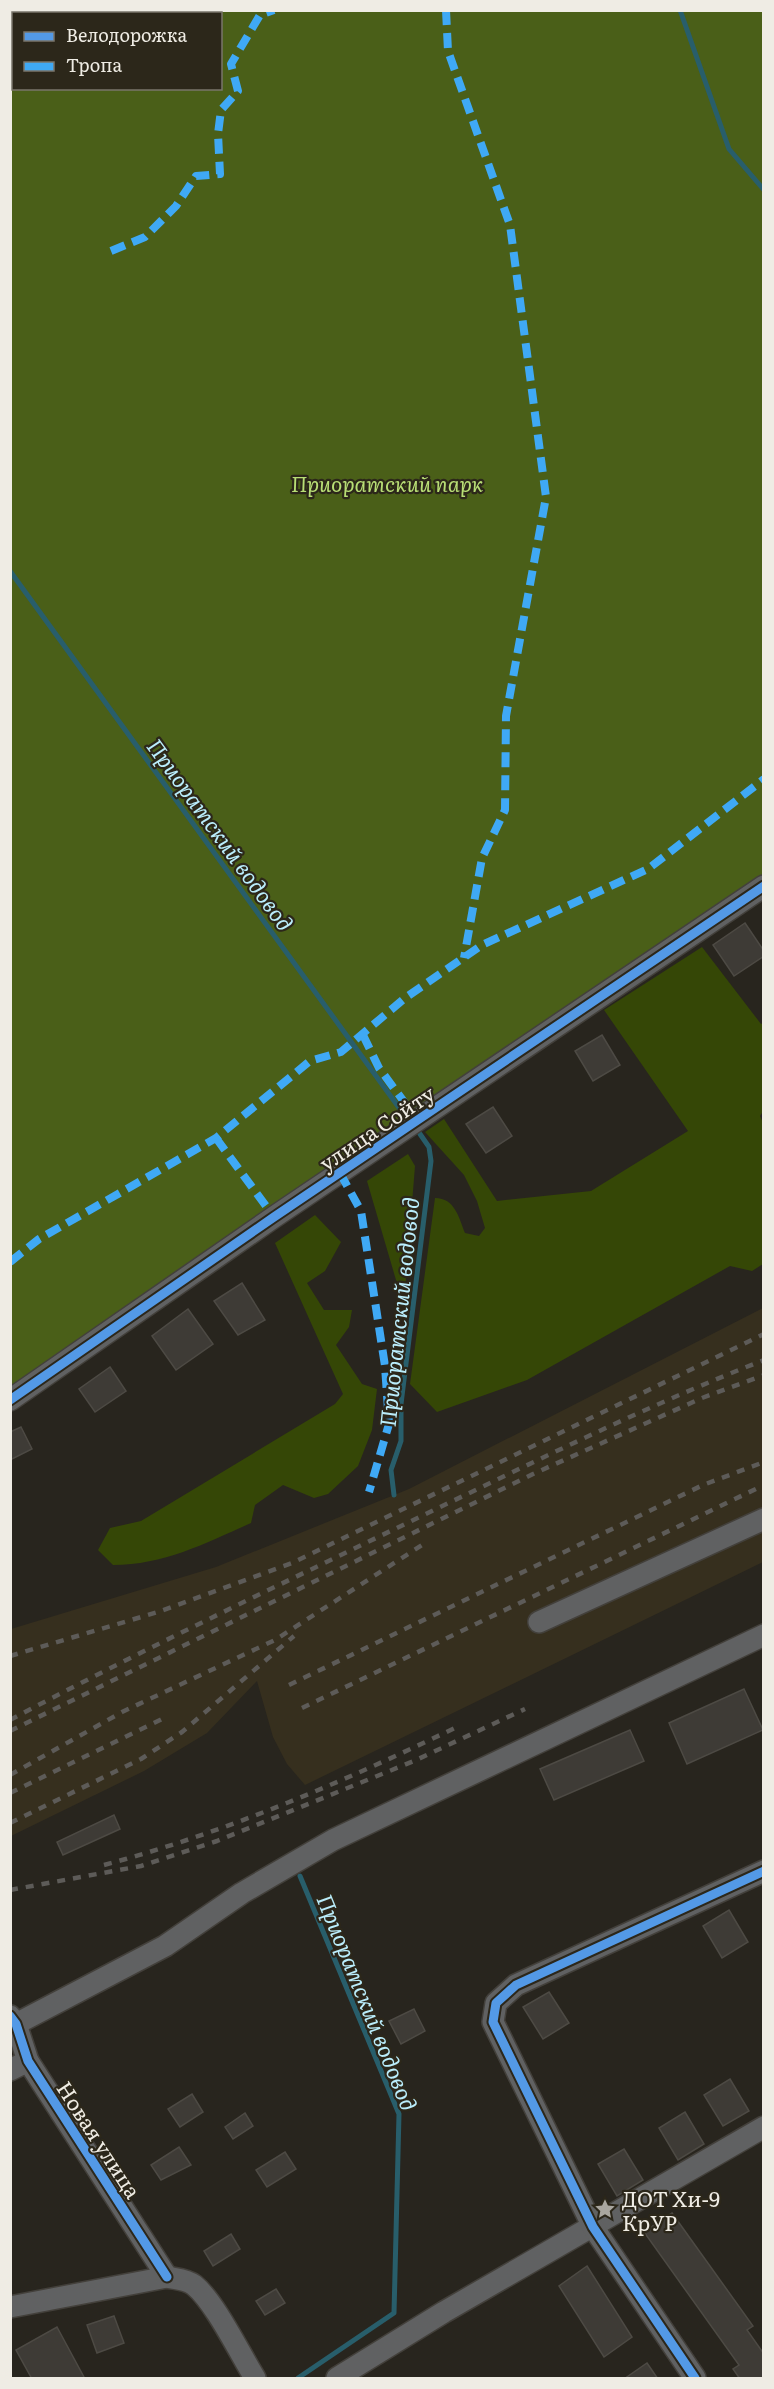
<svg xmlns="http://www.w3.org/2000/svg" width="774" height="2389" font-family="Literata,serif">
  <rect width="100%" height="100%" fill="#28251e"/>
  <!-- built -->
  <path fill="#362f1e" d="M763,1308V1562L305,1785L287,1764L273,1737L257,1681L207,1733L144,1771L11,1836V1629L216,1567L409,1489Z"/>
  <!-- green -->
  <g fill="#354706">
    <path d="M702,947L761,1024L763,1023L764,1110L760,1116L764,1125L763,1264L752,1271L730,1266L527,1380L437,1412L410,1384L435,1198C455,1198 459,1218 465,1233L479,1236L485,1228L477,1201L464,1175L425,1132L444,1119L497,1201L591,1191L688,1131L604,1010Z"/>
    <path d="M408,1154L415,1166L405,1291L396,1280L367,1181Z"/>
    <path d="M315,1215L341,1242L325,1271L307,1283L324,1310H352L349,1327L336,1345L362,1384L377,1389L372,1430L358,1466L328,1494L314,1498L283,1485L255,1505L251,1523C206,1543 164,1565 113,1565L98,1550L110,1528L141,1521L335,1404L343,1394L275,1243Z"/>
  </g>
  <!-- forest -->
  <path fill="#4a5f18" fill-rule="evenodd" d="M11,11H763V876L11,1390ZM14,14H220V88H14Z"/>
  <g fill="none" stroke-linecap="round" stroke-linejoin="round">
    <!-- stream -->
    <g stroke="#285e6b" stroke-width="5">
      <path d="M680,10L729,149L764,190"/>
      <path d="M10,571L405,1116"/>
      <path d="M394,1495L391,1470L401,1441V1404L431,1161L429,1147L420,1134"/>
      <path d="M298,2378L394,2313L399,2114L300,1876"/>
    </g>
  </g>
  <!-- building -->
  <g fill="#3e3b36" stroke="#4d4a44" stroke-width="1.5">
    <path d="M745,923L764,951V956L734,976L713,945Z"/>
    <path d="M602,1035L620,1065L593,1081L575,1051Z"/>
    <path d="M493,1107L512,1136L486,1153L466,1124Z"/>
    <path d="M242,1283L265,1320L238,1335L214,1301Z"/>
    <path d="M188,1309L213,1344L176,1370L152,1336Z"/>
    <path d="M110,1367L126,1391L95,1412L79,1389Z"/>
    <path d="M21,1427L32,1449L10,1460V1432Z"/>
    <path d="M744,1689L763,1730L687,1764L669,1723Z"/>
    <path d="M630,1730L644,1761L554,1800L540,1769Z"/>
    <path d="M114,1815L120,1829L63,1855L57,1842Z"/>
    <path d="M729,1910L748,1942L722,1958L703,1926Z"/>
    <path d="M549,1992L569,2023L543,2039L523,2007Z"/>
    <path d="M414,2009L425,2031L401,2044L389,2021Z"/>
    <path d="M730,2079L749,2111L723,2126L704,2095Z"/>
    <path d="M192,2094L203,2112L180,2127L168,2109Z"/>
    <path d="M685,2112L704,2144L678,2160L659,2128Z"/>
    <path d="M245,2113L253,2126L233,2139L225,2127Z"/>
    <path d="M179,2147L191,2165L161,2180L151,2165Z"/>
    <path d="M624,2149L643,2180L617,2196L598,2164Z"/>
    <path d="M285,2152L296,2169L267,2187L256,2170Z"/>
    <path d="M672,2213L753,2326L747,2330L764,2354V2379H740L733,2369L739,2365L644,2232Z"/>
    <path d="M231,2234L240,2249L213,2266L204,2251Z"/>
    <path d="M587,2266L632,2337L604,2357L559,2286Z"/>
    <path d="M276,2289L285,2303L265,2315L256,2301Z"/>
    <path d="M114,2316L124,2343L97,2353L87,2325Z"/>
    <path d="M57,2327L85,2379H32L16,2350Z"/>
    <path d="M647,2363L658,2379H624Z"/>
  </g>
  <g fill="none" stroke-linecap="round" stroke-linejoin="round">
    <!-- minor casing -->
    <g stroke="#43403b" stroke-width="24">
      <g id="minor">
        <path d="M10,1400L274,1217L764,886"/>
        <path d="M539,1622L764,1519"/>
        <path d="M10,2016L16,2024L28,2061L167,2277"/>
        <path d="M16,2024L165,1946L242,1893L333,1840L764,1635"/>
        <path d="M10,2070L28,2061"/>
        <path d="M10,2307L167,2277C176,2279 186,2279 194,2285C215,2302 240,2354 255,2378"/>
        <path d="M337,2378L444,2312L764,2127"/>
        <path d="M695,2378L593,2227L493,2022L496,2003L516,1985L764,1871"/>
      </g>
    </g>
    <!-- minor -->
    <use href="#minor" stroke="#606162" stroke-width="21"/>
    <!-- rail -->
    <g stroke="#5d5b58" stroke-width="4.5" stroke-dasharray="8 8" stroke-linecap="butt">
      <path d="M10,1656L158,1612L292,1563L764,1334"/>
      <path d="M289,1685L703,1485L764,1462"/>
      <path d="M302,1708L764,1485"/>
      <path d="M10,1720C140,1651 273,1588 405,1524C524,1467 641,1408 764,1360"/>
      <path d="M10,1731L533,1474L702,1398L764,1375"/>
      <path d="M10,1775L122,1712L275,1640L422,1545"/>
      <path d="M10,1793L162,1719"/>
      <path d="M10,1823L141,1759L182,1732L294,1636"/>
      <path d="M104,1865C227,1832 345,1781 459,1726"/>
      <path d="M10,1890L141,1866L217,1841L414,1761L525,1709"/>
    </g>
    <!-- quiet -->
    <g stroke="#3fa9f5" stroke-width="8" stroke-dasharray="15 8" stroke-linecap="butt">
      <path d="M446,10L448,51L510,225L546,497L506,716L505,810L482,858L464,958"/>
      <path d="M111,251L145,237L176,206L196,176L220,174L218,134L221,110L238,91L231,64L260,15L274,10"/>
      <path d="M363,1035L379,1068L419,1122"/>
      <path d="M216,1138L274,1217"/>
      <path d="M340,1173L361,1211L385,1366L389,1424L369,1492"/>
      <path d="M10,1262L39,1239L216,1138L310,1061L341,1052L405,998L482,945L648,869L764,779"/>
    </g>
    <!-- cycleway casing -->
    <g stroke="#2c271a" stroke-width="13">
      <g id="cycleway">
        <path d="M10,1400L274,1217L764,886"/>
        <path d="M10,2016L16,2024L28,2061L167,2277"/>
        <path d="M695,2378L593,2227L493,2022L496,2003L516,1985L764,1871"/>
      </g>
    </g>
    <!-- cycleway -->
    <use href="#cycleway" stroke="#5399e6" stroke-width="9"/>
  </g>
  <!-- icons -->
  <defs>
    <g id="sight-bare" transform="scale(1.62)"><path d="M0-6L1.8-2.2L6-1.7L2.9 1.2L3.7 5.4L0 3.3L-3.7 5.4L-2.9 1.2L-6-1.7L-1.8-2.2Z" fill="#a9a69f" stroke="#2c271a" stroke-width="2.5" paint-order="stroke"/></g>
  </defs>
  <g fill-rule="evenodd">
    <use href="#sight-bare" x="605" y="2209"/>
  </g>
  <g text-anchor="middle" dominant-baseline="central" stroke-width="4.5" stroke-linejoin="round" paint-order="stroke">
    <!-- park labels -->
    <g font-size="21" font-style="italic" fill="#b8de75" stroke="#2c271a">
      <text x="387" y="482">Приоратский парк</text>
    </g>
    <!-- street labels -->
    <g font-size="21" fill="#efece4" stroke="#2c271a">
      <text transform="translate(376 1127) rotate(-34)">улица Сойту</text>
      <text transform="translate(100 2139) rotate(57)">Новая улица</text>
    </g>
    <!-- poi labels -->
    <g font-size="21" fill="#efece4" stroke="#2c271a" text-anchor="start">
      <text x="622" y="2197">ДОТ Хи-9<tspan x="622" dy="24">КрУР</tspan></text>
    </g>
    <!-- water labels -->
    <g font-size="22" font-style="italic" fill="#baedfb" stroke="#2c271a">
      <text transform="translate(221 834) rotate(54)">Приоратский водовод</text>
      <text transform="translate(398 1312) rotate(-84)">Приоратский водовод</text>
      <text transform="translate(368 2002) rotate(68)">Приоратский водовод</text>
    </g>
  </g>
  <!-- border -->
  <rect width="774" height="2389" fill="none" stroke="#efece4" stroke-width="24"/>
  <!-- legend -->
  <rect x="12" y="12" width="210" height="78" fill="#2c271a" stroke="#7a766b" stroke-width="1.5"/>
  <rect x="24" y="32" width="30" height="9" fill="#5399e6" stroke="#7a766b" stroke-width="1.5"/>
  <text x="66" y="42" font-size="18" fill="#efece4">Велодорожка</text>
  <rect x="24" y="62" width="30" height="9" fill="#3fa9f5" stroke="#7a766b" stroke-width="1.5"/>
  <text x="66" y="72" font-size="18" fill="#efece4">Тропа</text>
</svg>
